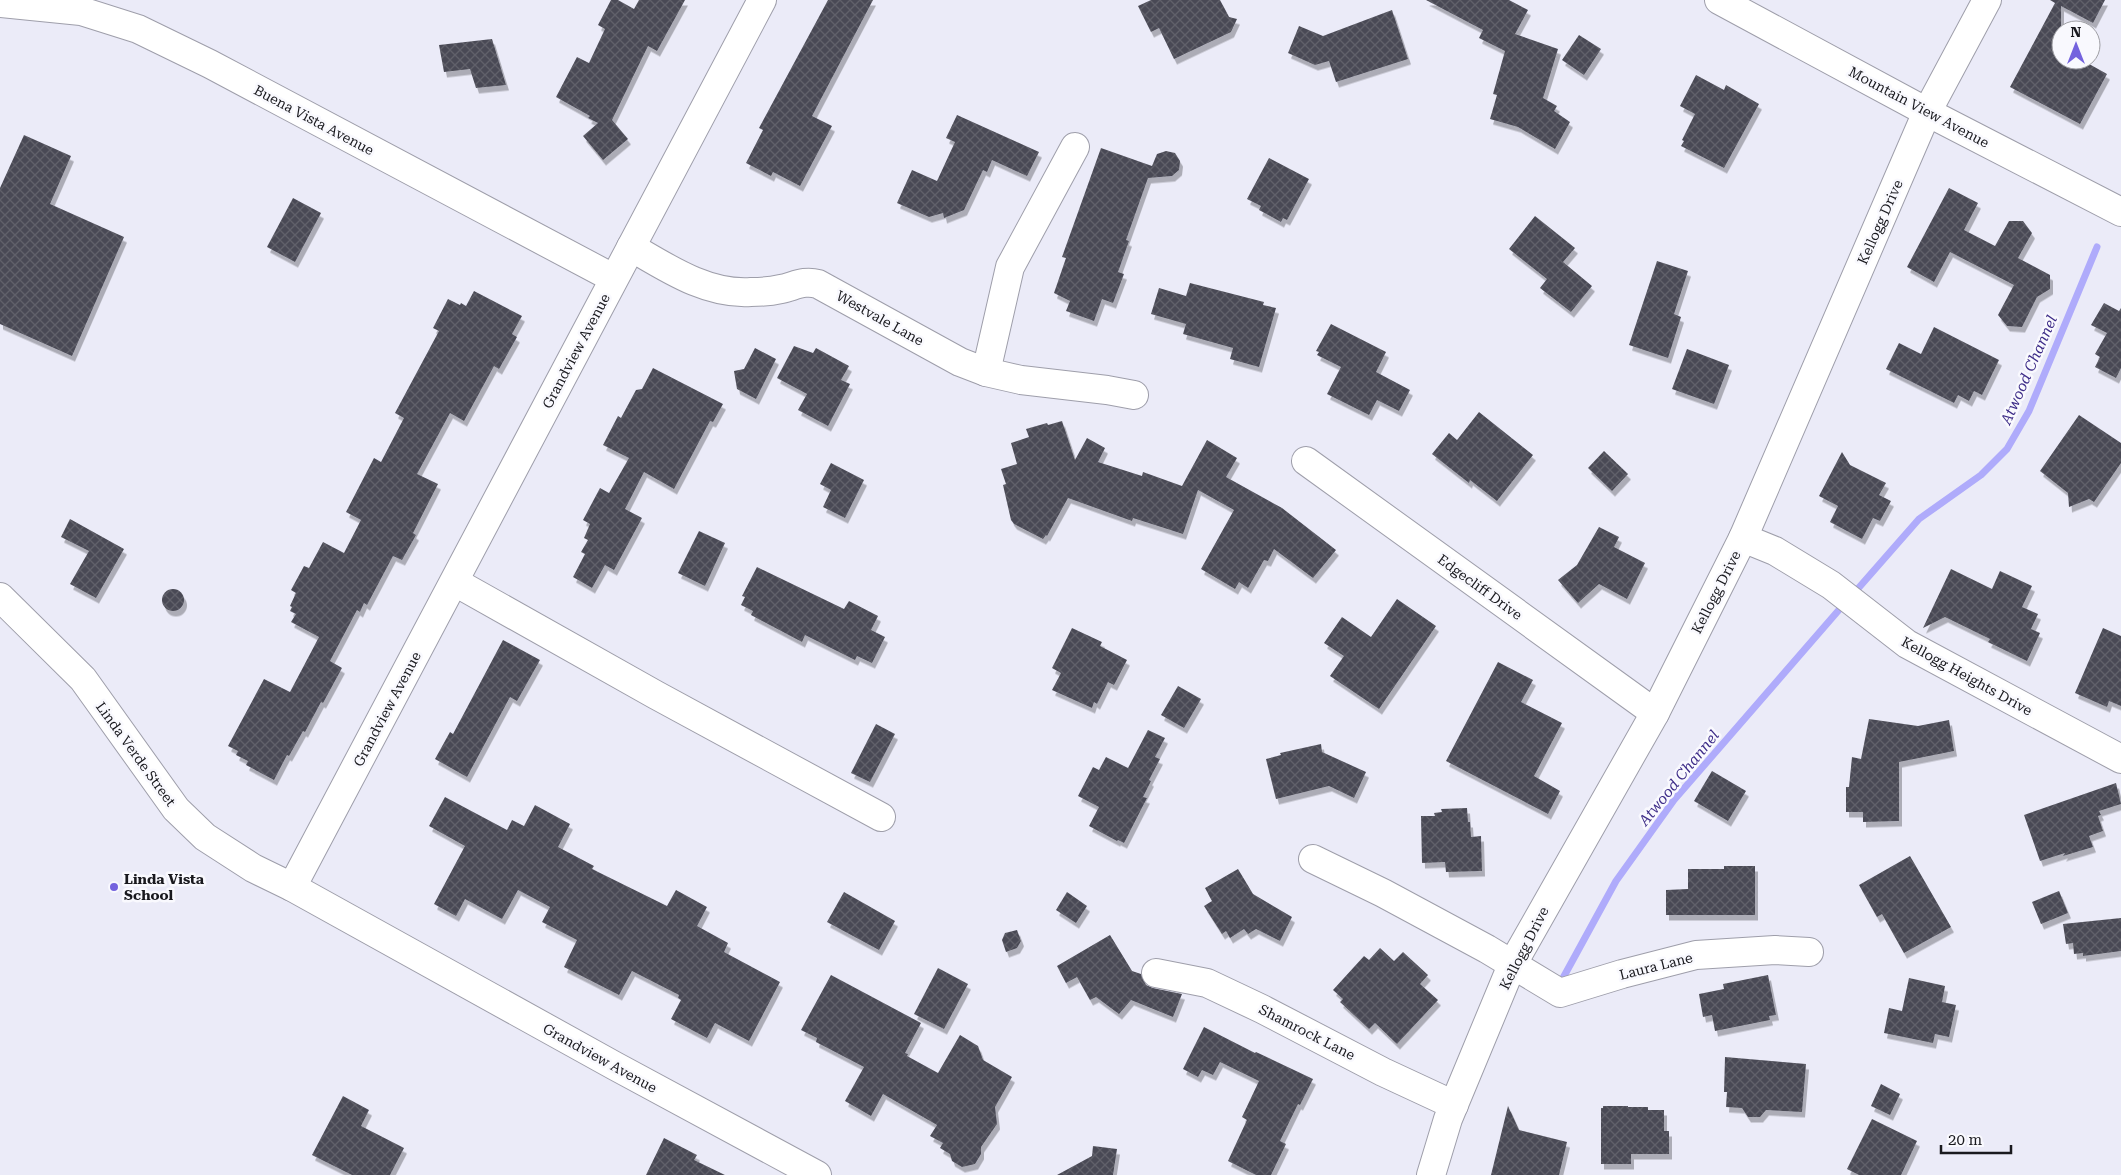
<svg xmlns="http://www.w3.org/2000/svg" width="2121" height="1175" font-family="'Roboto Serif',serif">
  <defs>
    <pattern id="building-cross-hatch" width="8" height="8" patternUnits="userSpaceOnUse" patternTransform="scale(1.25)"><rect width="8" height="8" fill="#4a4a55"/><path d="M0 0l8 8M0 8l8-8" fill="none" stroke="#60606a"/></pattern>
    <filter id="shadow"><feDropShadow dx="3" dy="5.5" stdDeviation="0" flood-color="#0004"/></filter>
  </defs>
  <rect width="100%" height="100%" fill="#ebebf8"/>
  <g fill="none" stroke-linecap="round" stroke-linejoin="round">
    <!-- stream -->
    <g stroke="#afabfb" stroke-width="7">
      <path d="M1855,592L1919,519L1981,475L2007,449L2029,411L2097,247"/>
      <path d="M1563,978L1616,881L1674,800L1838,611"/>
    </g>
  </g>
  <!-- building -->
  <g fill="url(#building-cross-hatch)" filter="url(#shadow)">
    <path d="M611,0H618L634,9L639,0H685L657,51L648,46L612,120L628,139L603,160L583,136L598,123L588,118L590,116L556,97L577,57L589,63L605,29L598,25Z"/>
    <path d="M828,0H873L812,116L832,126L800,186L773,172L771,176L746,163L763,130L759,128Z"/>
    <path d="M1151,0H1220L1229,17L1237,19L1231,32L1174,59L1159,28L1151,32L1138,6Z"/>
    <path d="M1426,0H1509L1528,10L1515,34L1558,49L1543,98L1557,106L1554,111L1570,122L1555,149L1518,127L1490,119L1497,95L1493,94L1505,51L1479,38L1483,30Z"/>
    <path d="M2050,0H2105L2093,23L2061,6V60H2082L2107,74L2080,124L2010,87L2055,3Z"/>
    <path d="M1392,10L1408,59L1336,82L1329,61L1315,65L1288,53L1299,26L1323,36Z"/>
    <path d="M1579,35L1601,49L1584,75L1562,60Z"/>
    <path d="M492,39L506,85L476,88L470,69L444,72L439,45Z"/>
    <path d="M1696,75L1724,90L1726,85L1759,104L1724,168L1681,146L1684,141L1682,140L1695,114L1680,106Z"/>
    <path d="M957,115L1039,152L1027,176L992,160L987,172L983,170L964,210L944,218L943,213L929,217L897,203L912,170L937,181L955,142L946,138Z"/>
    <path d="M24,135L71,156L50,204L124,237L72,356L0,324V188Z"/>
    <path d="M1101,148L1152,166L1157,154L1166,151L1175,153L1180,161L1179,170L1172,176L1148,178L1126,240L1129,241L1118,272L1124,274L1113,303L1102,299L1094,321L1066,311L1070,301L1054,293L1066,258L1062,257Z"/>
    <path d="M1269,158L1309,179L1287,220L1283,218L1281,222L1259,210L1261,206L1247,199Z"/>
    <path d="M1949,188L1978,203L1964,230L1995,246L2009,221H2023L2032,233L2018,258L2050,275V289L2037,297L2022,327L2007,326L1998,315L2014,285L1950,252L1934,282L1907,267Z"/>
    <path d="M293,198L321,213L295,262L267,247Z"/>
    <path d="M1535,216L1575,248L1563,262L1592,286L1571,312L1540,288L1547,279L1509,249Z"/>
    <path d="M1657,261L1688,271L1674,314L1681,317L1668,358L1629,345Z"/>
    <path d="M1190,283L1264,302L1263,305L1276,308L1259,367L1230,359L1233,348L1183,334L1186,324L1151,314L1159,288L1186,296Z"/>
    <path d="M474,291L522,316L512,334L517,337L499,369L494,366L464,421L450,413L417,474L438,484L413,533L416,535L402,560L393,556L367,605L364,603L360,612L357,610L330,661L342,668L323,703L321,702L305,732L303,731L289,756L287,755L274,780L246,765L248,761L236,755L238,751L228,746L264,679L290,692L319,637L291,622L296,614L290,611L292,607L290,606L296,593L291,590L304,566L309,568L323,542L344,553L361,520L346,512L374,458L381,462L404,418L395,413L439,331L433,328L448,299L460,305L461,303L466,306Z"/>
    <path d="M2104,303L2119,311L2121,308V368L2116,378L2095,367L2100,357L2095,354L2107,333L2091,325Z"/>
    <path d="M1331,324L1386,352L1376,372L1410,390L1399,411L1377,400L1369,415L1327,394L1341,367L1317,355L1319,352L1316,351Z"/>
    <path d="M1934,327L1999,360L1982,395L1974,391L1969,401L1958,395L1954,403L1886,369L1899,343L1921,354Z"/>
    <path d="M794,346L813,353L816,348L849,366L841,380L850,384L828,426L798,410L807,394L777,378Z"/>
    <path d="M755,348L776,359L756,399L737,389L734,371L744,369Z"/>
    <path d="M1687,349L1729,365L1714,404L1672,389Z"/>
    <path d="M653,368L723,404L713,422L710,421L674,489L644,472L625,509L642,518L614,570L605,565L592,588L573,577L585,554L581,552L588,540L584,538L590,524L583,520L600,488L609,493L629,458L603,445L618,416L621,418L636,390L642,389Z"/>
    <path d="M1479,412L1533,455L1497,501L1470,480L1469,483L1432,454L1449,433L1457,440Z"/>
    <path d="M2079,415L2121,443V463L2094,502L2089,499L2069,507L2068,493L2040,471Z"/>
    <path d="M1062,421L1075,460L1087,438L1105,448L1098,462L1142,476L1143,472L1182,486L1207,440L1237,458L1226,477L1282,508L1336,550L1313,578L1274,549L1268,561L1264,560L1248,588L1239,582L1235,589L1201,569L1234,510L1198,490L1183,534L1133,518L1132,521L1068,498L1047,536L1046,535L1043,539L1014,524L1011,520L1003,485L1006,484L1001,469L1017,464L1011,443L1029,437L1026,429L1047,423L1048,425Z"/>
    <path d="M1604,451L1628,474L1612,491L1588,468Z"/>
    <path d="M1842,452L1850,465L1886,483L1879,495L1891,501L1880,521L1873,518L1862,539L1830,522L1838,506L1819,496Z"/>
    <path d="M831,463L864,480L845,518L823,507L831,490L820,484Z"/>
    <path d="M70,519L124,549L96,598L70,584L89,551L61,537Z"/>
    <path d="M1599,527L1619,537L1614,547L1645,563L1627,599L1599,584L1578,603L1558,580L1577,565Z"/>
    <path d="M699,531L725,543L705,586L678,573Z"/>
    <path d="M757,567L844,609L849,601L878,616L871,630L885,637L872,663L857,656L855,660L805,635L802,642L751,615L753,611L741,605L745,597L742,596Z"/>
    <path d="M1951,569L1992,589L2000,571L2032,586L2022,607L2038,614L2031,629L2040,633L2027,661L1988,642L1990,639L1945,617L1923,628Z"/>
    <circle cx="173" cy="600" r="11"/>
    <path d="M1397,599L1436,626L1379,709L1330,676L1344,656L1324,643L1342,617L1371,637Z"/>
    <path d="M1072,628L1102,642L1100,646L1127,660L1114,685L1108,682L1097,704L1094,702L1092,708L1052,690L1061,673L1052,668Z"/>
    <path d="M2103,628L2121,636V706L2109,701L2107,707L2075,693Z"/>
    <path d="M503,640L540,660L517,701L510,697L467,777L435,759L450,732L453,734Z"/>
    <path d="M1498,662L1533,680L1521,702L1562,723L1534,776L1560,791L1548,814L1446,761Z"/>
    <path d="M1178,686L1201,699L1184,728L1161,715Z"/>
    <path d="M1869,719L1918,726L1949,720L1954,751L1899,762V821L1863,822V812H1846V787H1849L1852,757L1861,759Z"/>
    <path d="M876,724L895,734L870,782L851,773Z"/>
    <path d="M1148,730L1165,738L1155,757L1160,759L1149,780L1151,781L1143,797L1147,798L1124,843L1118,840L1117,841L1089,826L1099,807L1078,796L1093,767L1099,770L1106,757L1128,768Z"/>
    <path d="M1321,744L1322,752L1366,772L1354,798L1329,786L1276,799L1266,759L1281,755L1280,753Z"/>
    <path d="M1712,771L1746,791L1728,821L1694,801Z"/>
    <path d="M2116,783L2121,804L2099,811L2101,815L2098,816L2103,831L2089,836L2093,847L2063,856L2065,853L2040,861L2024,815Z"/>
    <path d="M445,797L507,830L512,820L524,826L535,805L570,824L558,847L594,866L592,869L667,906L676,890L707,907L697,926L728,943L724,952L780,982L749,1041L715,1023L707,1038L671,1019L681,1000L678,998L679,995L632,971L619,995L564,967L577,940L542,922L550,907L518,890L502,919L465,899L456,916L434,904L465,846L429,826Z"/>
    <path d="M1467,808L1468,822H1470L1471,837L1481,836L1482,871L1446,872L1445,862L1422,863L1421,816H1435L1434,813L1442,812L1441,809Z"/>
    <path d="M1910,856L1951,927L1904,953L1882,914L1877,917L1859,885Z"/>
    <path d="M1724,866H1755V915H1666V890L1688,889V869H1724Z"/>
    <path d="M1238,869L1253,894L1292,917L1280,941L1256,929L1248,934L1244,929L1230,938L1226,931L1222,934L1204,906L1212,901L1205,888Z"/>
    <path d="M2059,891L2068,913L2041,924L2032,902Z"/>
    <path d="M844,892L895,921L879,950L827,922Z"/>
    <path d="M1067,892L1087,906L1076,923L1056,910Z"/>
    <path d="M2121,918V951L2083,956V953L2074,954L2073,943L2066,944L2063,924Z"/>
    <path d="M1017,930L1021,941L1017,948L1006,952L1002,940L1005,933Z"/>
    <path d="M1110,935L1132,971L1141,974L1146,985L1153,988L1182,994L1173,1017L1131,1000L1119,1014L1096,997L1090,1000L1077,977L1066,983L1057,966Z"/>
    <path d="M1380,948L1394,961L1403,952L1428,975L1420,984L1438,1000L1397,1044L1375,1023L1369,1029L1340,1002L1343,999L1333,990L1364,956L1369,960Z"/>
    <path d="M938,968L968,984L944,1029L914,1014Z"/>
    <path d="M831,975L921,1023L905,1053L908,1054L907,1056L938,1073L960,1035L978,1046L983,1060L1012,1077L995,1107L997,1124L981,1147V1154L975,1164L962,1167L952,1161L950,1154L940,1148L943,1143L930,1136L937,1125L883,1094L871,1116L845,1101L864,1067L816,1042L817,1038L801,1030Z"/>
    <path d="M1768,975L1776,1015L1769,1016L1770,1020L1715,1031L1712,1015L1703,1017L1699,994L1724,989L1723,984Z"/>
    <path d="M1909,978L1945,986L1942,1002L1956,1005L1949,1037L1935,1034L1933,1043L1884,1033L1889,1008L1902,1011Z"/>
    <path d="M1204,1027L1255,1053L1256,1052L1313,1079L1300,1105L1298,1104L1280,1141L1286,1144L1271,1175H1256L1228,1161L1247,1120L1242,1117L1259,1081L1220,1062L1213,1075L1202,1070L1198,1077L1183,1069Z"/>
    <path d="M1725,1057L1806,1064L1802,1112L1766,1110L1760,1117H1748L1742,1108L1726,1107L1727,1092H1724Z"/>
    <path d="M1881,1084L1900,1094L1890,1115L1871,1106Z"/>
    <path d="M343,1096L369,1110L361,1126L404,1148L390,1175H352L312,1155Z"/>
    <path d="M1508,1106L1519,1130L1567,1142L1559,1175H1491Z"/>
    <path d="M1603,1106H1628V1107H1648V1110H1664V1131H1669V1154H1631V1164H1601V1108H1603Z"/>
    <path d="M1872,1119L1917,1141L1901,1175H1859L1847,1169Z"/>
    <path d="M664,1138L697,1155L694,1160L725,1175H646Z"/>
    <path d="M1093,1146L1117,1149L1113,1175H1057L1092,1156Z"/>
  </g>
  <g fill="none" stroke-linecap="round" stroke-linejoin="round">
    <!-- minor casing -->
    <g stroke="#9e9eaa" stroke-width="30">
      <g id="minor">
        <path d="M1719,0L1927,112L2121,212"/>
        <path d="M0,3L81,11L138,29L210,64L613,278"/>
        <path d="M631,247C667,268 707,295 751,292C761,292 772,291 781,289C795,286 804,280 818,284L960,362L986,372L1021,380L1107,390L1134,395"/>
        <path d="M986,372L1010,267L1075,147"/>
        <path d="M1306,461L1655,713"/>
        <path d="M1743,538L1775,551L1831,585L1907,644L2121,759"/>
        <path d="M455,582L656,695L881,817"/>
        <path d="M0,597L83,679L176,809L205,837L253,868L292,887L615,1066L817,1175"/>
        <path d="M1313,859L1383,893L1487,949L1560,993L1622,974L1696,955L1775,950L1809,952"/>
        <path d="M292,887L762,0"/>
        <path d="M1156,973L1207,983L1262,1009L1383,1072L1454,1105"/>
      </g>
    </g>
    <!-- major casing -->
    <g stroke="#9e9eaa" stroke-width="30">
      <path id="major" d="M1431,1175L1448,1119L1512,965L1655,713L1743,538L1927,112L1987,0"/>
    </g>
    <!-- minor -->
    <use href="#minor" stroke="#fff" stroke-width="28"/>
    <!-- major -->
    <use href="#major" stroke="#fff" stroke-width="28"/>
  </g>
  <!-- markers -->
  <circle fill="#7463de" stroke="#f9f9fe" stroke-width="2" cx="114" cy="887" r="5"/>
  <g text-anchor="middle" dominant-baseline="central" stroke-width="5" stroke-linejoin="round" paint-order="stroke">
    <!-- street labels -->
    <g font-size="14" fill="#19191e" stroke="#f9f9fe">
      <text transform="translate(1919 107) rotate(28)">Mountain View Avenue</text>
      <text transform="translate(314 120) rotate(28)">Buena Vista Avenue</text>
      <text transform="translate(1880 222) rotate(-66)">Kellogg Drive</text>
      <text transform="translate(880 318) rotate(29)">Westvale Lane</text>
      <text transform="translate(576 351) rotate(-62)">Grandview Avenue</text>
      <text transform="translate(1480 587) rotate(36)">Edgecliff Drive</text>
      <text transform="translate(1716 592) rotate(-63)">Kellogg Drive</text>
      <text transform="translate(1967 676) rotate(29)">Kellogg Heights Drive</text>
      <text transform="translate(387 709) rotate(-62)">Grandview Avenue</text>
      <text transform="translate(136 754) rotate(54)">Linda Verde Street</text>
      <text transform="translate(1524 948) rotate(-63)">Kellogg Drive</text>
      <text transform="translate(1656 966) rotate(-14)">Laura Lane</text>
      <text transform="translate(1307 1032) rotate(27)">Shamrock Lane</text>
      <text transform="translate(600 1058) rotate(29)">Grandview Avenue</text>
    </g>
    <!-- poi labels -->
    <g font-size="14" font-weight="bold" fill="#19191e" stroke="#f9f9fe" text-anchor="start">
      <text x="124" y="879">Linda Vista<tspan x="124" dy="16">School</tspan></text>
    </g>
    <!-- water labels -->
    <g font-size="15" font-style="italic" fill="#3e2d88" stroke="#f9f9fe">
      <text transform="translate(2029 370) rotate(-66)">Atwood Channel</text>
      <text transform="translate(1679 778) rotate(-51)">Atwood Channel</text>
    </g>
  </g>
  <!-- north arrow -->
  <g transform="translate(2076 45)"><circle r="24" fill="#f9f9fe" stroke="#9f9fa4"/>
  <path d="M0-4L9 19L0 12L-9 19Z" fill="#7463de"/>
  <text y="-8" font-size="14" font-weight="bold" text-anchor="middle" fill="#19191e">N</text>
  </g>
  <!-- scale -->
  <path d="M1941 1145v8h70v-8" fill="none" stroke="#19191e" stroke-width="2.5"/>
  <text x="1948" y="1145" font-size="15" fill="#19191e" stroke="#f9f9fe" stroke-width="4" paint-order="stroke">20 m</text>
</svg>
